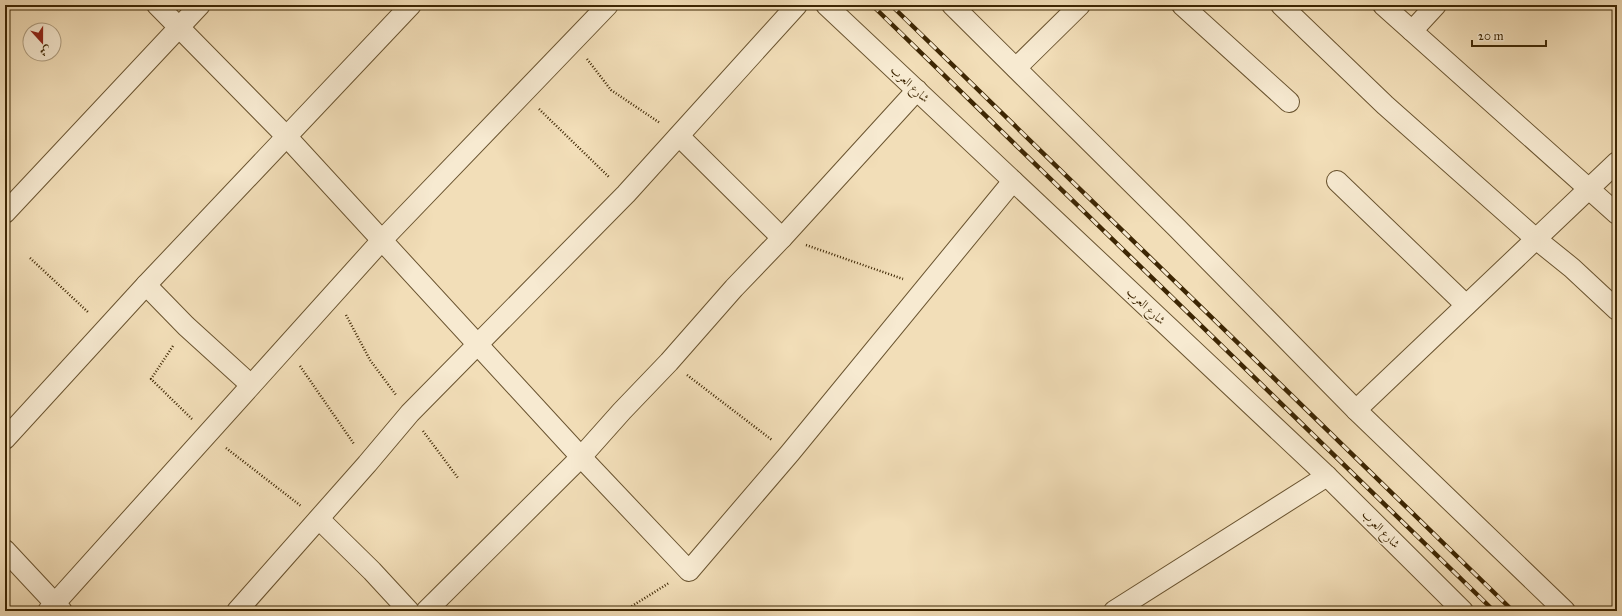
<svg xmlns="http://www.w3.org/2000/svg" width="1622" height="616" font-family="'IM FELL Great Primer',Amiri,serif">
  <rect width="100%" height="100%" fill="#f2deb8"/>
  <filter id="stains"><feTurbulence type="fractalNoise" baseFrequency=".005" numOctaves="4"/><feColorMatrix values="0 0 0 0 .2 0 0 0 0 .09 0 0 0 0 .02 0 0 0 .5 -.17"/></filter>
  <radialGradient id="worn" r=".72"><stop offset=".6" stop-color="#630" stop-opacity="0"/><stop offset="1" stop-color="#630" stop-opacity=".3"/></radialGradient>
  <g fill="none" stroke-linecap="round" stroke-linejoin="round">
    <!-- street casing -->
    <g stroke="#6a5430" stroke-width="22">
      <g id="street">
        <path d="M157,5L287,137L581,457L689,571L790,453L1013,181"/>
        <path d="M826,5L1327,476L1463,611"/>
        <path d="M952,5L1177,228L1356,410L1565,611"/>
        <path d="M1182,5L1289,102"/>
        <path d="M1281,5L1385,105L1536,239L1572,268L1617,310"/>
        <path d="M1383,5L1617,214"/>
        <path d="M1412,31L1436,5"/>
        <path d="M1016,68L1080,5"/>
        <path d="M679,136L782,238"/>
        <path d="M1337,181L1466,305"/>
        <path d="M5,213L200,5"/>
        <path d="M146,285L186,326L251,385"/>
        <path d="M1356,410L1617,162"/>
        <path d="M5,439L146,285L411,5"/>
        <path d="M319,519L372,571L409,611"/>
        <path d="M5,550L62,611"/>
        <path d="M48,611L382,240L608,5"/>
        <path d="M237,611L367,464L410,413L626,194L797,5"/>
        <path d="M426,611L581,457L622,411L669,362L734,288L782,238L917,90"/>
        <path d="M1114,611L1327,476"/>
      </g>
    </g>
    <!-- path -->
    <g stroke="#3d2603" stroke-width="2.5" stroke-dasharray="1 2" stroke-linecap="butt">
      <path d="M587,59L611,90L660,123"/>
      <path d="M539,109L610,178"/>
      <path d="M806,245L903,279"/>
      <path d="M30,258L89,313"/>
      <path d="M346,315L370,360L396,395"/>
      <path d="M173,346L151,379L192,419"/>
      <path d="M300,366L354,444"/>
      <path d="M687,375L772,440"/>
      <path d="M423,431L458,478"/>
      <path d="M226,448L301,506"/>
      <path d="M624,611L669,583"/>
    </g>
    <!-- street -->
    <use href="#street" stroke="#f7ead1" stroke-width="20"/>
    <!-- rail casing -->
    <g stroke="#3d2603" stroke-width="4.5">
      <g id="rail">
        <path d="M872,5L1494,611"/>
        <path d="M891,5L1513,611"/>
      </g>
    </g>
    <!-- rail -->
    <use href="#rail" stroke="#f7ead1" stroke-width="3" stroke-dasharray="9" stroke-linecap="butt"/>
  </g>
  <g text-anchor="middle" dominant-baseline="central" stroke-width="3" stroke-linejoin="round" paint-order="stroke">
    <!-- street labels -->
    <g font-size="12" fill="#3d2603" stroke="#f7ead1">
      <text transform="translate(910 84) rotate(43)">شارع العرب</text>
      <text transform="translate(1146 306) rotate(43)">شارع العرب</text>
      <text transform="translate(1381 529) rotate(45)">شارع العرب</text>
    </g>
  </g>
  <!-- margin -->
  <rect width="1622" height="616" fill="none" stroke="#f2deb8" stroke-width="20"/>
  <rect x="6" y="6" width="1610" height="604" fill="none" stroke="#3d2603" stroke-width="2"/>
  <rect x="10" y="10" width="1602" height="596" fill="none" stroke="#3d2603"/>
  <!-- north arrow -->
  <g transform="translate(42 42) rotate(159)"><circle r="19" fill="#f7ead1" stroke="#ad9c7f"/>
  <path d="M0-3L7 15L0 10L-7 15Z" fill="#8f2418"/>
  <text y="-6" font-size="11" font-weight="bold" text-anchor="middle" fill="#3d2603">ش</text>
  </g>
  <!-- scale -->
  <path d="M1472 40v6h74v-6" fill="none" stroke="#3d2603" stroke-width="2"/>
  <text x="1478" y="40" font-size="12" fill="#3d2603" stroke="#f7ead1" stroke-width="3" paint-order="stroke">20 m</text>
  <rect width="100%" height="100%" filter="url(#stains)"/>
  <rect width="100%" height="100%" fill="url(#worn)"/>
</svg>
